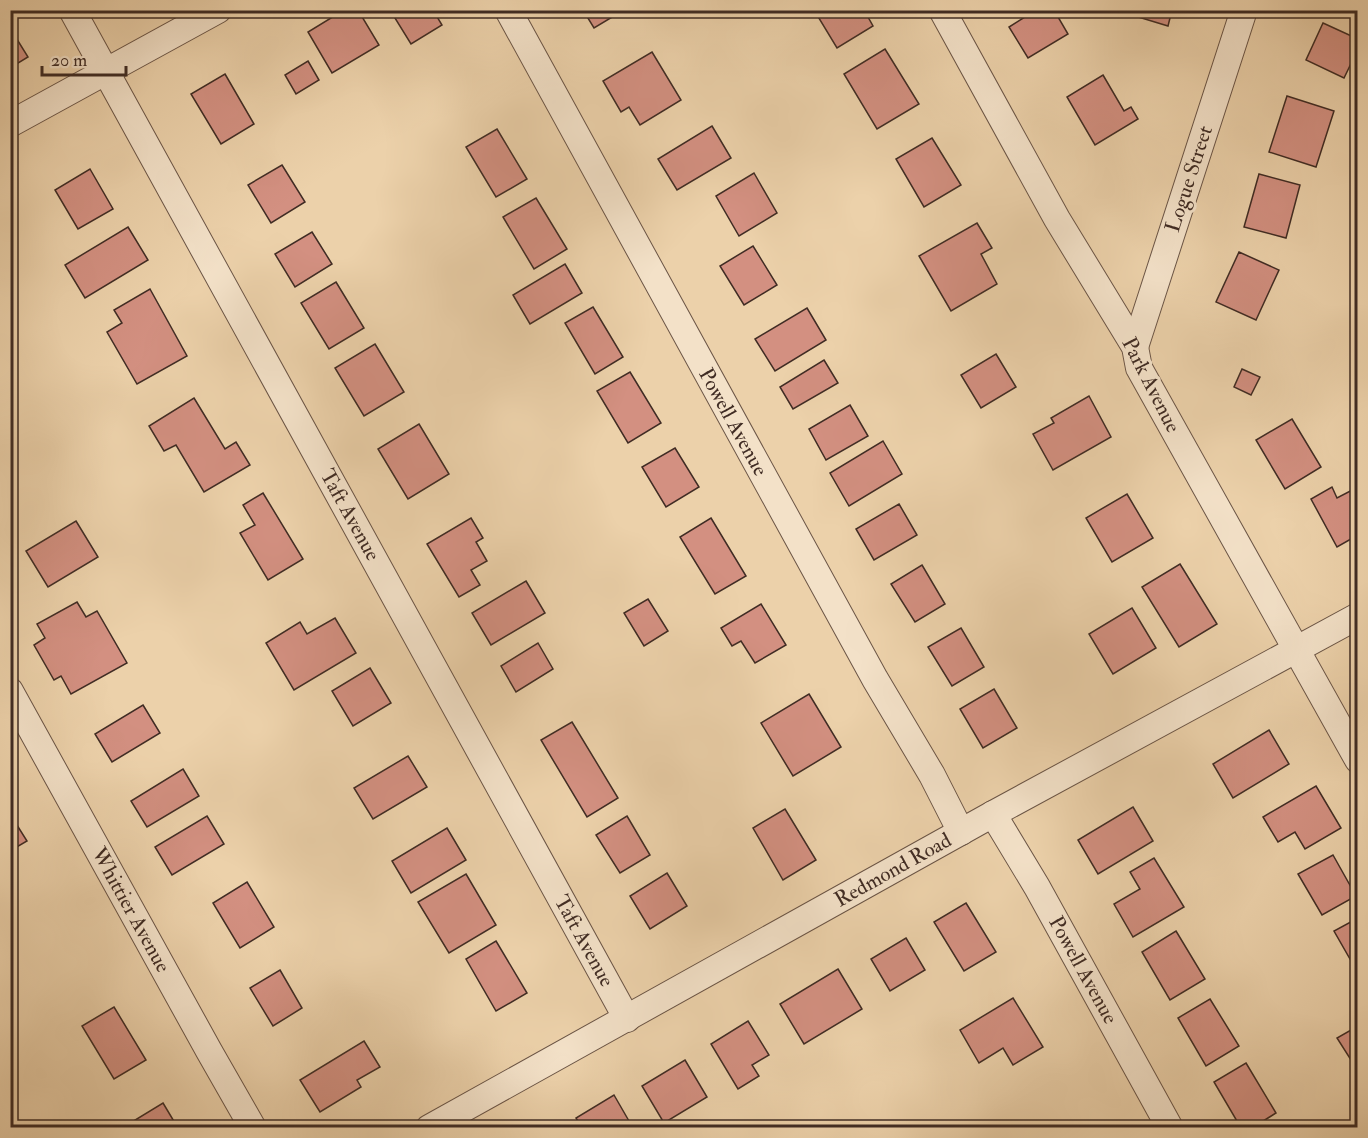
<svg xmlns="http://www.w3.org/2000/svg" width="1368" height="1138" font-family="'IM FELL Double Pica',serif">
  <rect width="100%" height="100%" fill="#ecd1aa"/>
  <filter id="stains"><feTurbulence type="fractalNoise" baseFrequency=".00333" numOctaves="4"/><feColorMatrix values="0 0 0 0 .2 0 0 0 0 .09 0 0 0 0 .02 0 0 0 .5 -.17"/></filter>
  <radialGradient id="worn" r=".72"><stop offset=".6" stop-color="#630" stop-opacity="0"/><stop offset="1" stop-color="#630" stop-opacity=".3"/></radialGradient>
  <!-- building -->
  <g fill="#d39081" stroke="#402c24" stroke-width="1.5">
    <path d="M344,10H358L379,45L332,73L308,32Z"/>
    <path d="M390,10H433L442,25L411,44Z"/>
    <path d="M583,10H624L594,28Z"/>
    <path d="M814,10H864L873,26L837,48Z"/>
    <path d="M1036,10H1054L1068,34L1028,58L1009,27Z"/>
    <path d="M1137,10H1172L1168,26L1135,16Z"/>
    <path d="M1323,23L1358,39V49L1344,78L1306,60Z"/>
    <path d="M10,28L28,57L10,68Z"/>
    <path d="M885,49L919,104L877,129L844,74Z"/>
    <path d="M652,52L681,100L640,125L629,107L621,112L603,81Z"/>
    <path d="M308,61L319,80L296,94L285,75Z"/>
    <path d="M225,74L254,124L221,144L191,94Z"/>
    <path d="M1103,75L1124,111L1131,107L1138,119L1095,145L1067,97Z"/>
    <path d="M1287,96L1334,111L1316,167L1269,152Z"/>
    <path d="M712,126L731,158L677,190L658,159Z"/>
    <path d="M497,129L527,179L496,197L466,147Z"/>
    <path d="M932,138L961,185L924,207L896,159Z"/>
    <path d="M282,165L305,202L271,223L248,185Z"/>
    <path d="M90,169L113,209L78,229L55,190Z"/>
    <path d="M754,173L777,213L739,236L716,196Z"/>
    <path d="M1259,174L1300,185L1286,238L1244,227Z"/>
    <path d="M536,198L567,249L534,269L503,217Z"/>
    <path d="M977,223L992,248L981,254L997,284L951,311L919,256Z"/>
    <path d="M128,227L148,260L85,298L65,265Z"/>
    <path d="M312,232L332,264L295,287L275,254Z"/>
    <path d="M753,246L777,285L744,305L720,266Z"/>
    <path d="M1239,252L1279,270L1256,320L1216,302Z"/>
    <path d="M565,264L582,293L530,324L513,295Z"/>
    <path d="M336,282L364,328L329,349L301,303Z"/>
    <path d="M150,289L187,356L137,384L107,332L122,323L114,310Z"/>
    <path d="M593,307L623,357L595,374L565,323Z"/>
    <path d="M807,308L826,340L775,371L755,339Z"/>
    <path d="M375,344L404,392L364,416L335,368Z"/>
    <path d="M996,354L1016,387L981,408L961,375Z"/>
    <path d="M824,360L838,383L793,409L780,387Z"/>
    <path d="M1242,369L1260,377L1251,395L1234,387Z"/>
    <path d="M630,372L661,423L628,443L597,391Z"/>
    <path d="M1089,396L1111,437L1053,470L1033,434L1054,423L1051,418Z"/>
    <path d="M194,398L225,449L236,442L250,465L204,492L176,445L164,451L149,426Z"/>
    <path d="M850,405L868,436L826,460L809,429Z"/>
    <path d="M1292,419L1321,467L1285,489L1256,440Z"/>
    <path d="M419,424L449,474L408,499L378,449Z"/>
    <path d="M883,441L902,474L849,506L830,473Z"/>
    <path d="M675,448L699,487L666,507L642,467Z"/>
    <path d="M1332,487L1337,498L1358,487V535L1337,547L1311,499Z"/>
    <path d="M263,493L303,559L268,580L240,533L255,525L243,505Z"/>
    <path d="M1127,494L1153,538L1112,562L1086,518Z"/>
    <path d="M899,504L917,535L874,560L856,529Z"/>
    <path d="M471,518L483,538L476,542L487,561L471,570L480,585L459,597L427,544Z"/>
    <path d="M711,518L746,576L715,594L680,537Z"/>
    <path d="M76,521L98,557L48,587L26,551Z"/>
    <path d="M1180,564L1217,624L1179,647L1142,587Z"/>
    <path d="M922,565L945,604L915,622L891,584Z"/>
    <path d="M526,581L545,613L491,645L472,613Z"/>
    <path d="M648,599L668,631L644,646L624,613Z"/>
    <path d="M77,602L86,617L97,611L127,663L71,694L61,676L54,680L34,645L45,638L37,624Z"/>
    <path d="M761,604L786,645L755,663L741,641L732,646L721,628Z"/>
    <path d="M1132,608L1156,648L1113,674L1089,634Z"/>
    <path d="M335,618L356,653L294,690L266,643L300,622L307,634Z"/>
    <path d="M961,628L984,667L952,686L928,647Z"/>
    <path d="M538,643L553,669L516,692L501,666Z"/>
    <path d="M370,668L391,703L353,726L332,691Z"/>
    <path d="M994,689L1017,728L983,748L960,709Z"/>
    <path d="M809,694L841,747L793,776L761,723Z"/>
    <path d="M143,705L160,733L112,762L95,734Z"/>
    <path d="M572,722L618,798L587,817L541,740Z"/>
    <path d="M1269,730L1289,764L1233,798L1213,764Z"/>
    <path d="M408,756L427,787L373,819L354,788Z"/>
    <path d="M183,769L199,796L147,827L131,801Z"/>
    <path d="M1316,786L1341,828L1305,849L1295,832L1278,842L1263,817Z"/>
    <path d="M1133,807L1153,841L1098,874L1078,840Z"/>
    <path d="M785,809L816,860L783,880L753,828Z"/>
    <path d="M10,814L27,841L10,851Z"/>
    <path d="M207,816L224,844L172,875L155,847Z"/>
    <path d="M627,816L650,855L620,873L596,835Z"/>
    <path d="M447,828L466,860L411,893L392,861Z"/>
    <path d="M1333,855L1356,896L1322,915L1298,874Z"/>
    <path d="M1154,858L1184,907L1133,937L1114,904L1140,889L1130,872Z"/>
    <path d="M667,873L687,906L650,929L630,896Z"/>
    <path d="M466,874L496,925L449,953L418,902Z"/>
    <path d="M247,882L274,927L240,948L213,903Z"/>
    <path d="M966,903L996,952L964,971L934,922Z"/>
    <path d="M1358,918V973L1334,931Z"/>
    <path d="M1176,931L1205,979L1170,1000L1142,952Z"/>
    <path d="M906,938L925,970L890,991L871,959Z"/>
    <path d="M496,941L527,993L496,1011L466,959Z"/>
    <path d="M838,969L862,1009L804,1044L780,1004Z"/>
    <path d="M280,970L302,1008L273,1026L250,988Z"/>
    <path d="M1013,998L1043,1047L1013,1065L1003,1048L979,1063L960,1030Z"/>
    <path d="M1210,999L1239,1046L1206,1066L1178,1018Z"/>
    <path d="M114,1007L146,1060L114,1079L82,1026Z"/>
    <path d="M748,1021L769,1055L752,1065L759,1076L738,1089L711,1044Z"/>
    <path d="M1358,1026V1071L1337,1038Z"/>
    <path d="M364,1041L380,1067L357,1080L361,1087L320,1112L300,1080Z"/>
    <path d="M685,1060L707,1097L664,1123L642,1086Z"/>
    <path d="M1246,1063L1276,1113L1252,1128H1241L1214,1082Z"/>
    <path d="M614,1095L633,1128H582L576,1118Z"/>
    <path d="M163,1103L178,1128H122Z"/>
  </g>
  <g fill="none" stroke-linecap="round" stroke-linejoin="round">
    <!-- minor casing -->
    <g stroke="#6b5546" stroke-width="28">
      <g id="minor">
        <path d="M72,10L627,1019"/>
        <path d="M508,10L875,679L932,775L961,832"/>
        <path d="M942,10L1057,219L1135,347L1139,368L1358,760"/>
        <path d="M10,124L218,10"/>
        <path d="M1135,347L1244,10"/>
        <path d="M10,691L209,1051L253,1128"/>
        <path d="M993,814L1037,887L1170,1128"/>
        <path d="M429,1128L993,814L1358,616"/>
      </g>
    </g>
    <!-- minor -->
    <use href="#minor" stroke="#f3e1c8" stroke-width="26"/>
  </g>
  <g text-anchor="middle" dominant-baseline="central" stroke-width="6" stroke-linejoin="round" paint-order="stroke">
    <!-- street labels -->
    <g font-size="21" fill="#402c24" stroke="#f3e1c8">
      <text transform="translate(1189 179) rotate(-72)">Logue Street</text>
      <text transform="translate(1151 385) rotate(63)">Park Avenue</text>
      <text transform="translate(733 422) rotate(61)">Powell Avenue</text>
      <text transform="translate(350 515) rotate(61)">Taft Avenue</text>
      <text transform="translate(893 870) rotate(-29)">Redmond Road</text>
      <text transform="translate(131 910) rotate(61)">Whittier Avenue</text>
      <text transform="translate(584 941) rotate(61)">Taft Avenue</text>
      <text transform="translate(1083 970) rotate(61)">Powell Avenue</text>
    </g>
  </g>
  <!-- margin -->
  <rect width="1368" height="1138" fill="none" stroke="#ecd1aa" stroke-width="36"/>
  <rect x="12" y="12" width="1344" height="1114" fill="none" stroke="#402c24" stroke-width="3"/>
  <rect x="18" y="18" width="1332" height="1102" fill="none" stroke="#402c24" stroke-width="1.5"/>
  <!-- scale -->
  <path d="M42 66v9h84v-9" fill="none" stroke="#402c24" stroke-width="3"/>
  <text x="51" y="66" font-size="18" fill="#402c24" stroke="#f3e1c8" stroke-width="4.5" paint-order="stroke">20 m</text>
  <rect width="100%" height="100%" filter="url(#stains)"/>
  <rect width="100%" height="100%" fill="url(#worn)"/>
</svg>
